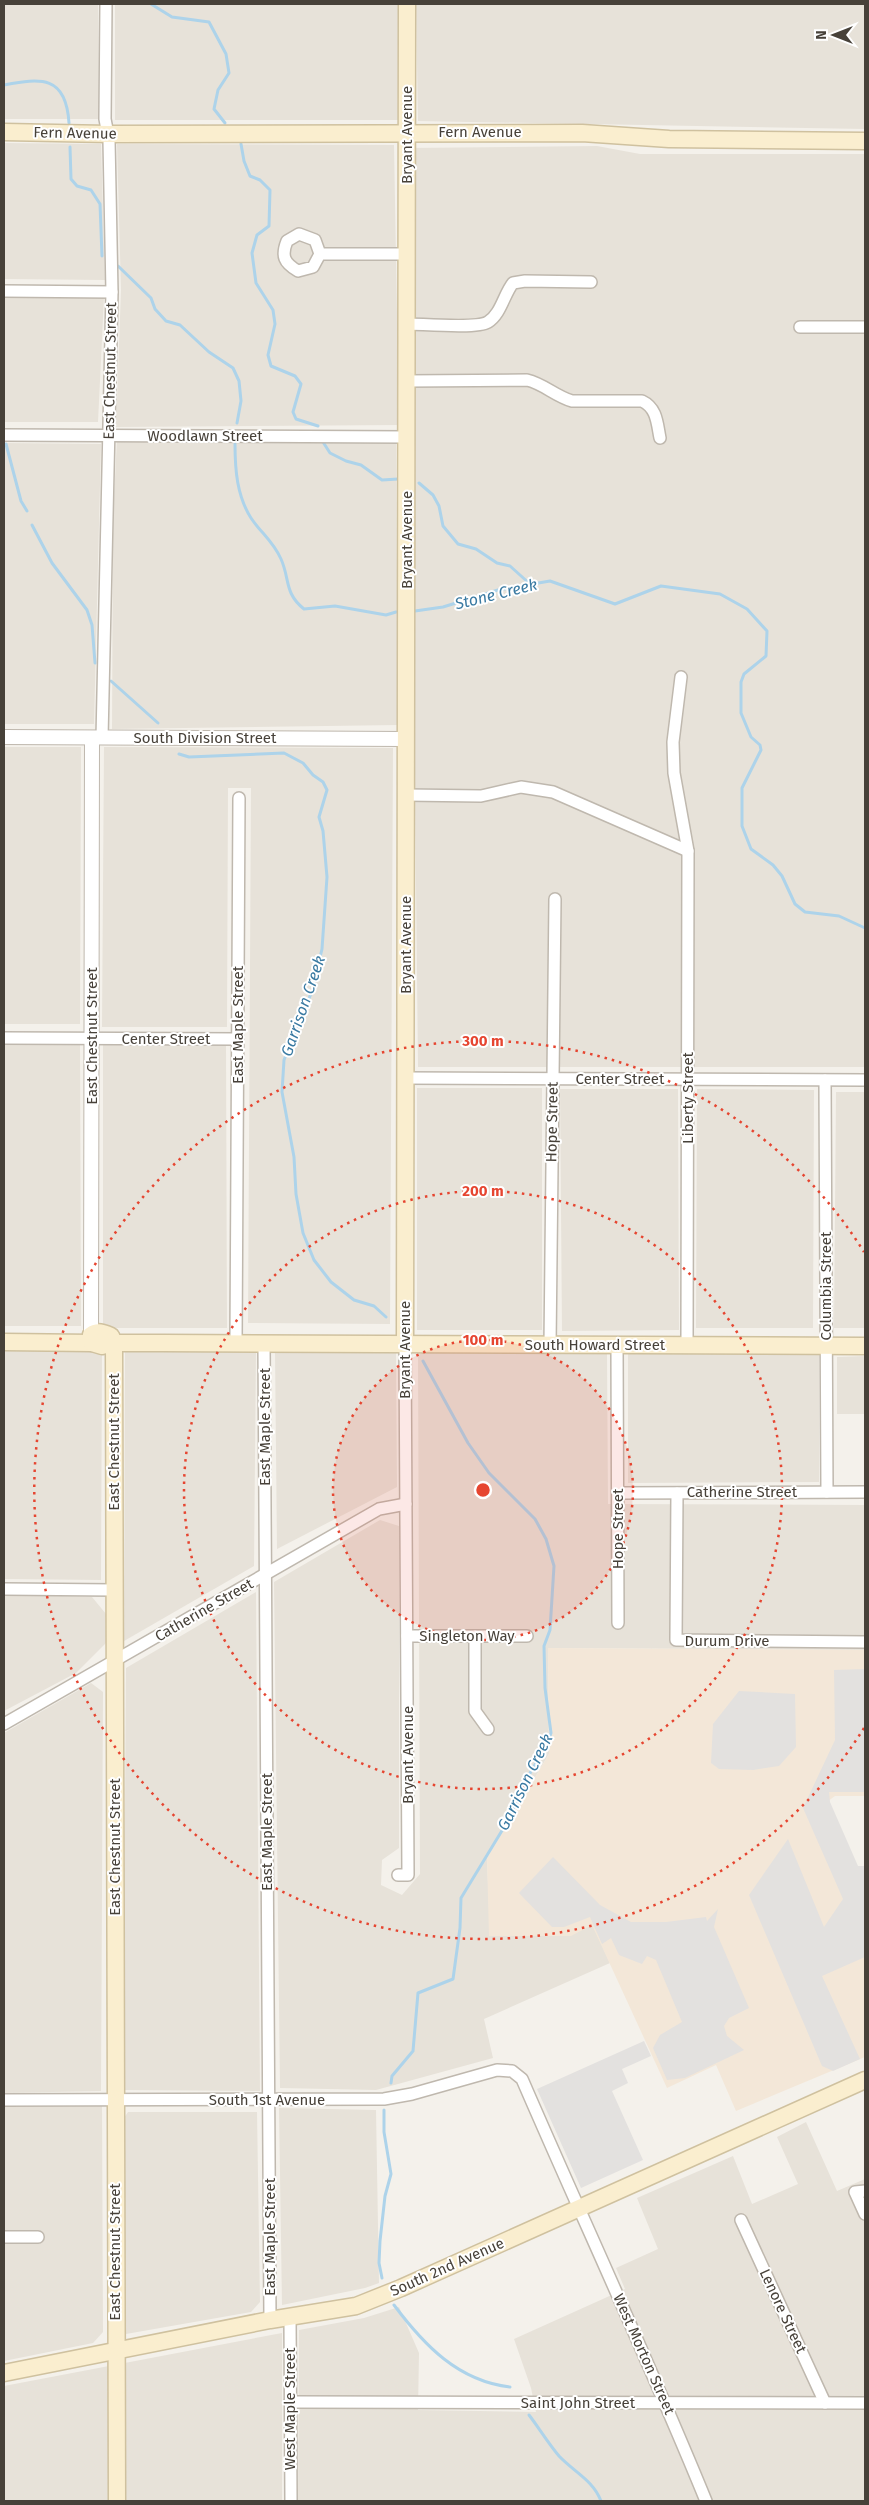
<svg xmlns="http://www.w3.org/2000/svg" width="869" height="2505" font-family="'Fira Sans',sans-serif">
  <rect width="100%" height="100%" fill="#f4f1eb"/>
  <!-- residential -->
  <g fill="#e7e2d9">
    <path d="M4,4H98L99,119H4Z"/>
    <rect x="115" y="4" width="283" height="116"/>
    <path d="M416,4H865V129L418,121Z"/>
    <path d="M4,143L101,144L105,280L4,279Z"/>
    <path d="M117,144L394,145L399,425L116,427L121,290Z"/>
    <path d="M597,146L640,154H865V1067H418L408,148Z"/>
    <path d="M4,293L104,297L98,422H4Z"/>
    <path d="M117,439L396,443L398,725L112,729L113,519Z"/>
    <path d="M4,443L101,444L94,724H4Z"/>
    <path d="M4,747H81L80,1024H4Z"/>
    <path d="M104,747L393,748L390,1324L248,1323L251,788H228L227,1027H102Z"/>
    <path d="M4,1044H80L81,1326H4Z"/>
    <path d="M103,1045H226L227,1328H103Z"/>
    <rect x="417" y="1088" width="125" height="242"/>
    <path d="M560,1089H678L679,1330L562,1331Z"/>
    <path d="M697,1089L814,1090L813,1328H696Z"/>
    <path d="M836,1092H865V1328H834Z"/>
    <path d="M4,1349H102L101,1580L4,1579Z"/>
    <path d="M125,1350L256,1352L254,1566L124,1641Z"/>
    <path d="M275,1352L396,1353L397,1487L277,1549Z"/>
    <path d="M418,1353L607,1354L608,1504L865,1505V1650L548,1648L549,1754L487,1858L490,1936L592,1924L610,1963L484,2019L493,2058L376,2090L280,2088L274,1582L380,1520L399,1526V1848L382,1860L381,1885L402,1895L420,1874Z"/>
    <path d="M819,1353V1482L628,1483V1354Z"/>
    <path d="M865,1356V1414H837V1357Z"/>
    <path d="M256,1592L260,2091L123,2090L126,1668Z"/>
    <path d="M4,1594L92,1597L106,1614L107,1642L76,1673L4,1711Z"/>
    <path d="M91,1683L103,1692L101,2091L4,2093V1733Z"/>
    <path d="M102,2106L103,2332L93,2343L4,2361V2107Z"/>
    <path d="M279,2108L376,2110L379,2283L365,2288L282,2305Z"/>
    <path d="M128,2112H257L260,2302L251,2312L126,2334L124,2118Z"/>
    <path d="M806,2122L837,2191L865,2179V2501H298L299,2330L364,2318L399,2307L419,2353L418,2410L536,2412L531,2388L514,2339L625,2289L616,2268L658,2249L637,2198L733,2156L752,2204L798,2184L777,2137Z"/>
    <path d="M282,2333V2501H4V2386Z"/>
  </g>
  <!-- commercial -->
  <path fill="#f3e7d8" d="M548,1648L865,1650V1796H835L812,1813L865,1928V2057L736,2111L716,2065L667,2088L592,1925L571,1936H489L487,1858L549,1754Z"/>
  <!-- parking -->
  <g fill="#e3e1df">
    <path d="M865,1669V1792H829L830,1802L858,1866H865V1957L822,1976L860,2059L833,2071L822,2066L749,1895L788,1839L824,1927L843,1899L803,1808L835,1740L834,1670Z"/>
    <path d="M739,1691L795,1694L796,1747L779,1766L753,1770L719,1769L711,1763L713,1724Z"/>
    <path d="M553,1857L600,1905L631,1922H666L706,1917L707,1921L718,1909L714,1927L749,2008L729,2018L724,2026L727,2036L744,2050L685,2078L667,2080L653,2048L660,2035L682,2022L656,1960L647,1956L642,1964L619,1955L611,1938L602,1944L590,1917L564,1927H552L519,1893Z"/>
    <path d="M644,2041L651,2056L622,2069L628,2083L612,2091L643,2160L581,2188L537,2089Z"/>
  </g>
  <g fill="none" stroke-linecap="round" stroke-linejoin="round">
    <!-- stream -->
    <g stroke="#add3ea" stroke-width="3">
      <path d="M151,4L172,17L209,22L226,54L229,73L218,90L214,109L225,123"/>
      <path d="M4,85C41,78 66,75 69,123"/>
      <path d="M241,144L244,161L250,176L260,180L270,190L269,226L257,235L252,253L256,283L273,310L275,324L268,355L271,366L295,376L301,384L293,412L296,419L318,426"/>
      <path d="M70,147L71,179L77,186L91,190L100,204L102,256"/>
      <path d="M118,266L151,298L155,309L166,321L180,325L209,352L233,368L239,381L241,401L237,423"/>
      <path d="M323,442L330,453L346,461L361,465L382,480L398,479"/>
      <path d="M6,444L21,501L27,511"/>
      <path d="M235,444C235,470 237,496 251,518C261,533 273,541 281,559C290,579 284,593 304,609L335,606L386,615L396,612"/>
      <path d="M419,483L433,495L439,506L443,526L458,544L476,549L497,563L510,566L530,584"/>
      <path d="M32,525L52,563L87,610L92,625L95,663"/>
      <path d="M415,611L443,607L498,590L550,581L615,604L661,586L720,594L747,609L767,631L766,656L744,674L741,682V713L751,737L760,745L761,750L742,788V826L751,849L773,865L782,876L795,904L805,912L839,916L865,928"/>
      <path d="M111,681L158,723"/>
      <path d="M179,754L189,757L284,753L303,763L313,775L323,782L327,790L319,817L323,831L327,877L322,949L312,991L284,1060L282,1092L294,1157L296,1194L303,1233L314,1260L331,1282L354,1300L374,1306L386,1317"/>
      <path d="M391,2083L392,2076L413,2051L418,1993L453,1979L460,1928L461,1898L506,1824L532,1769L545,1750L551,1733L545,1688L544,1646L550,1630L554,1566L546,1539L535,1519L489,1473L468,1443L423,1361"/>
      <path d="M382,2278L379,2263L380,2241L385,2196L391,2174L384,2132V2110"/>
      <path d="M394,2305C424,2345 458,2381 510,2387"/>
      <path d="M529,2415C539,2428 548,2443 559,2456C574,2472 593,2480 601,2501"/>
    </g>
    <!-- minor casing -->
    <g stroke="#bfb8ae" stroke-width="14">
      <g id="minor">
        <path d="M320,254L313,267L298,271C284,263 281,256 287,241L299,234L315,240L320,254H407"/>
        <path d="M4,291L112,292"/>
        <path d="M407,324C422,324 477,329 488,322C501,314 504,294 513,283L525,281L591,282"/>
        <path d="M800,327H865"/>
        <path d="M407,381L527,380C544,384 555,396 572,401H642C657,408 657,423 660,438"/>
        <path d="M4,435L407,437"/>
        <path d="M681,677L673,742L674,773L688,851L687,1345"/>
        <path d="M102,738L112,292L109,140L105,119L106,4"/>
        <path d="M406,795L481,796L521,787L553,792L688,851"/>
        <path d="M4,1038L238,1039"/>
        <path d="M406,1078L865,1080"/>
        <path d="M825,1080L827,1492"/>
        <path d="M236,1343L239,798"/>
        <path d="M264,1344L270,2320"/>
        <path d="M550,1345L555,899"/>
        <path d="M617,1345L618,1623"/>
        <path d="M618,1493L865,1492"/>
        <path d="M677,1493L676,1640L865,1642"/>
        <path d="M4,1589L114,1590"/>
        <path d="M407,1636H527"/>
        <path d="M475,1636V1711L488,1729"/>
        <path d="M4,1724L379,1509L406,1504"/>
        <path d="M398,1875H408L405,1344"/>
        <path d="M4,2100L384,2099L412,2094L497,2070L512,2071L522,2079C583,2220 648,2359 706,2501"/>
        <path d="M865,2191L855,2192L865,2214"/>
        <path d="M741,2220L825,2403"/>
        <path d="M4,2237H38"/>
        <path d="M290,2317L291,2501"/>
        <path d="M290,2402L865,2403"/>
      </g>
    </g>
    <!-- tertiary casing -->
    <g stroke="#bfb8ae" stroke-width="16">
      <g id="tertiary">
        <path d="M4,737L406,739"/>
        <path d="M91,1335L92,738"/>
      </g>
    </g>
    <!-- secondary casing -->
    <g stroke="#cfc19f" stroke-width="19">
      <g id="secondary">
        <path d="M4,132L108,134L582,133L669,139L865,141"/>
        <path d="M4,1342L92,1343"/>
        <path d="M405,1344L407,4"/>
        <path d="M4,2373L270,2320L356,2306L401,2288L865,2080"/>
        <path d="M117,2501L114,1343L111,1336C104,1333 98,1330 91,1335L92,1343L102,1346L114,1343H163L865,1346"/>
      </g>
    </g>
    <!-- minor -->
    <use href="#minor" stroke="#fff" stroke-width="11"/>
    <!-- tertiary -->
    <use href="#tertiary" stroke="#fff" stroke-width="14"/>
    <!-- secondary -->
    <use href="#secondary" stroke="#faeecf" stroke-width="16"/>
  </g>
  <!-- distance rings -->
  <circle cx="483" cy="1490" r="150" fill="#e64530" fill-opacity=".12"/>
  <g fill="none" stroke="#e64530" stroke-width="2.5" stroke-dasharray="2.5 5">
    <circle cx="483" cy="1490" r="150"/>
    <circle cx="483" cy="1490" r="299"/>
    <path d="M864 1728A449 449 0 1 1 864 1252"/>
  </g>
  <g text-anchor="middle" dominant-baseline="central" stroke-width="4" stroke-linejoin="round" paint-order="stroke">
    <!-- street labels -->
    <g font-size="15" fill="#474139" stroke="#fff">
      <text x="480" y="132">Fern Avenue</text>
      <text transform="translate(75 133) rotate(1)">Fern Avenue</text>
      <text transform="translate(407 135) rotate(-90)">Bryant Avenue</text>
      <text transform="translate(110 371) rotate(-89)">East Chestnut Street</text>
      <text x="205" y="436">Woodlawn Street</text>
      <text transform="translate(407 540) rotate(-90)">Bryant Avenue</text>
      <text x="205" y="738">South Division Street</text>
      <text transform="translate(406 945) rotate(-90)">Bryant Avenue</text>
      <text transform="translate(238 1025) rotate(-90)">East Maple Street</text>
      <text transform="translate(92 1036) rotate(-90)">East Chestnut Street</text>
      <text x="166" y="1039">Center Street</text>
      <text x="620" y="1079">Center Street</text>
      <text transform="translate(688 1098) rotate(-90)">Liberty Street</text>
      <text transform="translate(552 1122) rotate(-89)">Hope Street</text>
      <text transform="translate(826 1286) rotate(-90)">Columbia Street</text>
      <text x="595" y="1345">South Howard Street</text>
      <text transform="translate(405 1350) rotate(-90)">Bryant Avenue</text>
      <text transform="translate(265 1427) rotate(-90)">East Maple Street</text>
      <text transform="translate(114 1442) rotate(-90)">East Chestnut Street</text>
      <text x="742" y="1492">Catherine Street</text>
      <text transform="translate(618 1529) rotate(-90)">Hope Street</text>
      <text transform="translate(204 1610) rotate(-30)">Catherine Street</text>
      <text x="467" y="1636">Singleton Way</text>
      <text x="727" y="1641">Durum Drive</text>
      <text transform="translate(408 1755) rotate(-90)">Bryant Avenue</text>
      <text transform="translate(267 1832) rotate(-90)">East Maple Street</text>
      <text transform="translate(115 1847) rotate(-90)">East Chestnut Street</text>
      <text x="267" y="2100">South 1st Avenue</text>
      <text transform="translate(270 2237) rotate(-90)">East Maple Street</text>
      <text transform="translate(115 2252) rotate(-90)">East Chestnut Street</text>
      <text transform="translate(447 2267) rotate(-24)">South 2nd Avenue</text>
      <text transform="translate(783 2311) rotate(65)">Lenore Street</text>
      <text transform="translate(644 2354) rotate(66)">West Morton Street</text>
      <text x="578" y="2403">Saint John Street</text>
      <text transform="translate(290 2409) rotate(-90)">West Maple Street</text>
    </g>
    <!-- water labels -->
    <g font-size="16" font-style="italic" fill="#3a7aa2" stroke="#fff">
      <text transform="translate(496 594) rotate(-14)">Stone Creek</text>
      <text transform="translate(303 1006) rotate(-71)">Garrison Creek</text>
      <text transform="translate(525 1782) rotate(-64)">Garrison Creek</text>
    </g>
  </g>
  <circle cx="483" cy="1490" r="8" fill="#e64530" stroke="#fff" stroke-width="2.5"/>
  <g font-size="15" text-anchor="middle" font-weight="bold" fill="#e64530" stroke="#fff" stroke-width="4" stroke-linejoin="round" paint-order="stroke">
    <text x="483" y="1046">300 m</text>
    <text x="483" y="1196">200 m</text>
    <text x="483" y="1345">100 m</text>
  </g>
  <!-- border -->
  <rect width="869" height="2505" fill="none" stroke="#474139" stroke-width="10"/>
  <!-- north arrow -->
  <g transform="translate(834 35) rotate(270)" stroke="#ffffff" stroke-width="4" paint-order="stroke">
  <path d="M0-4L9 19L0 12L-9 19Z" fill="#474139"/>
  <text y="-8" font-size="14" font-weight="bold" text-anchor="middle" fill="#474139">N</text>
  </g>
</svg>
